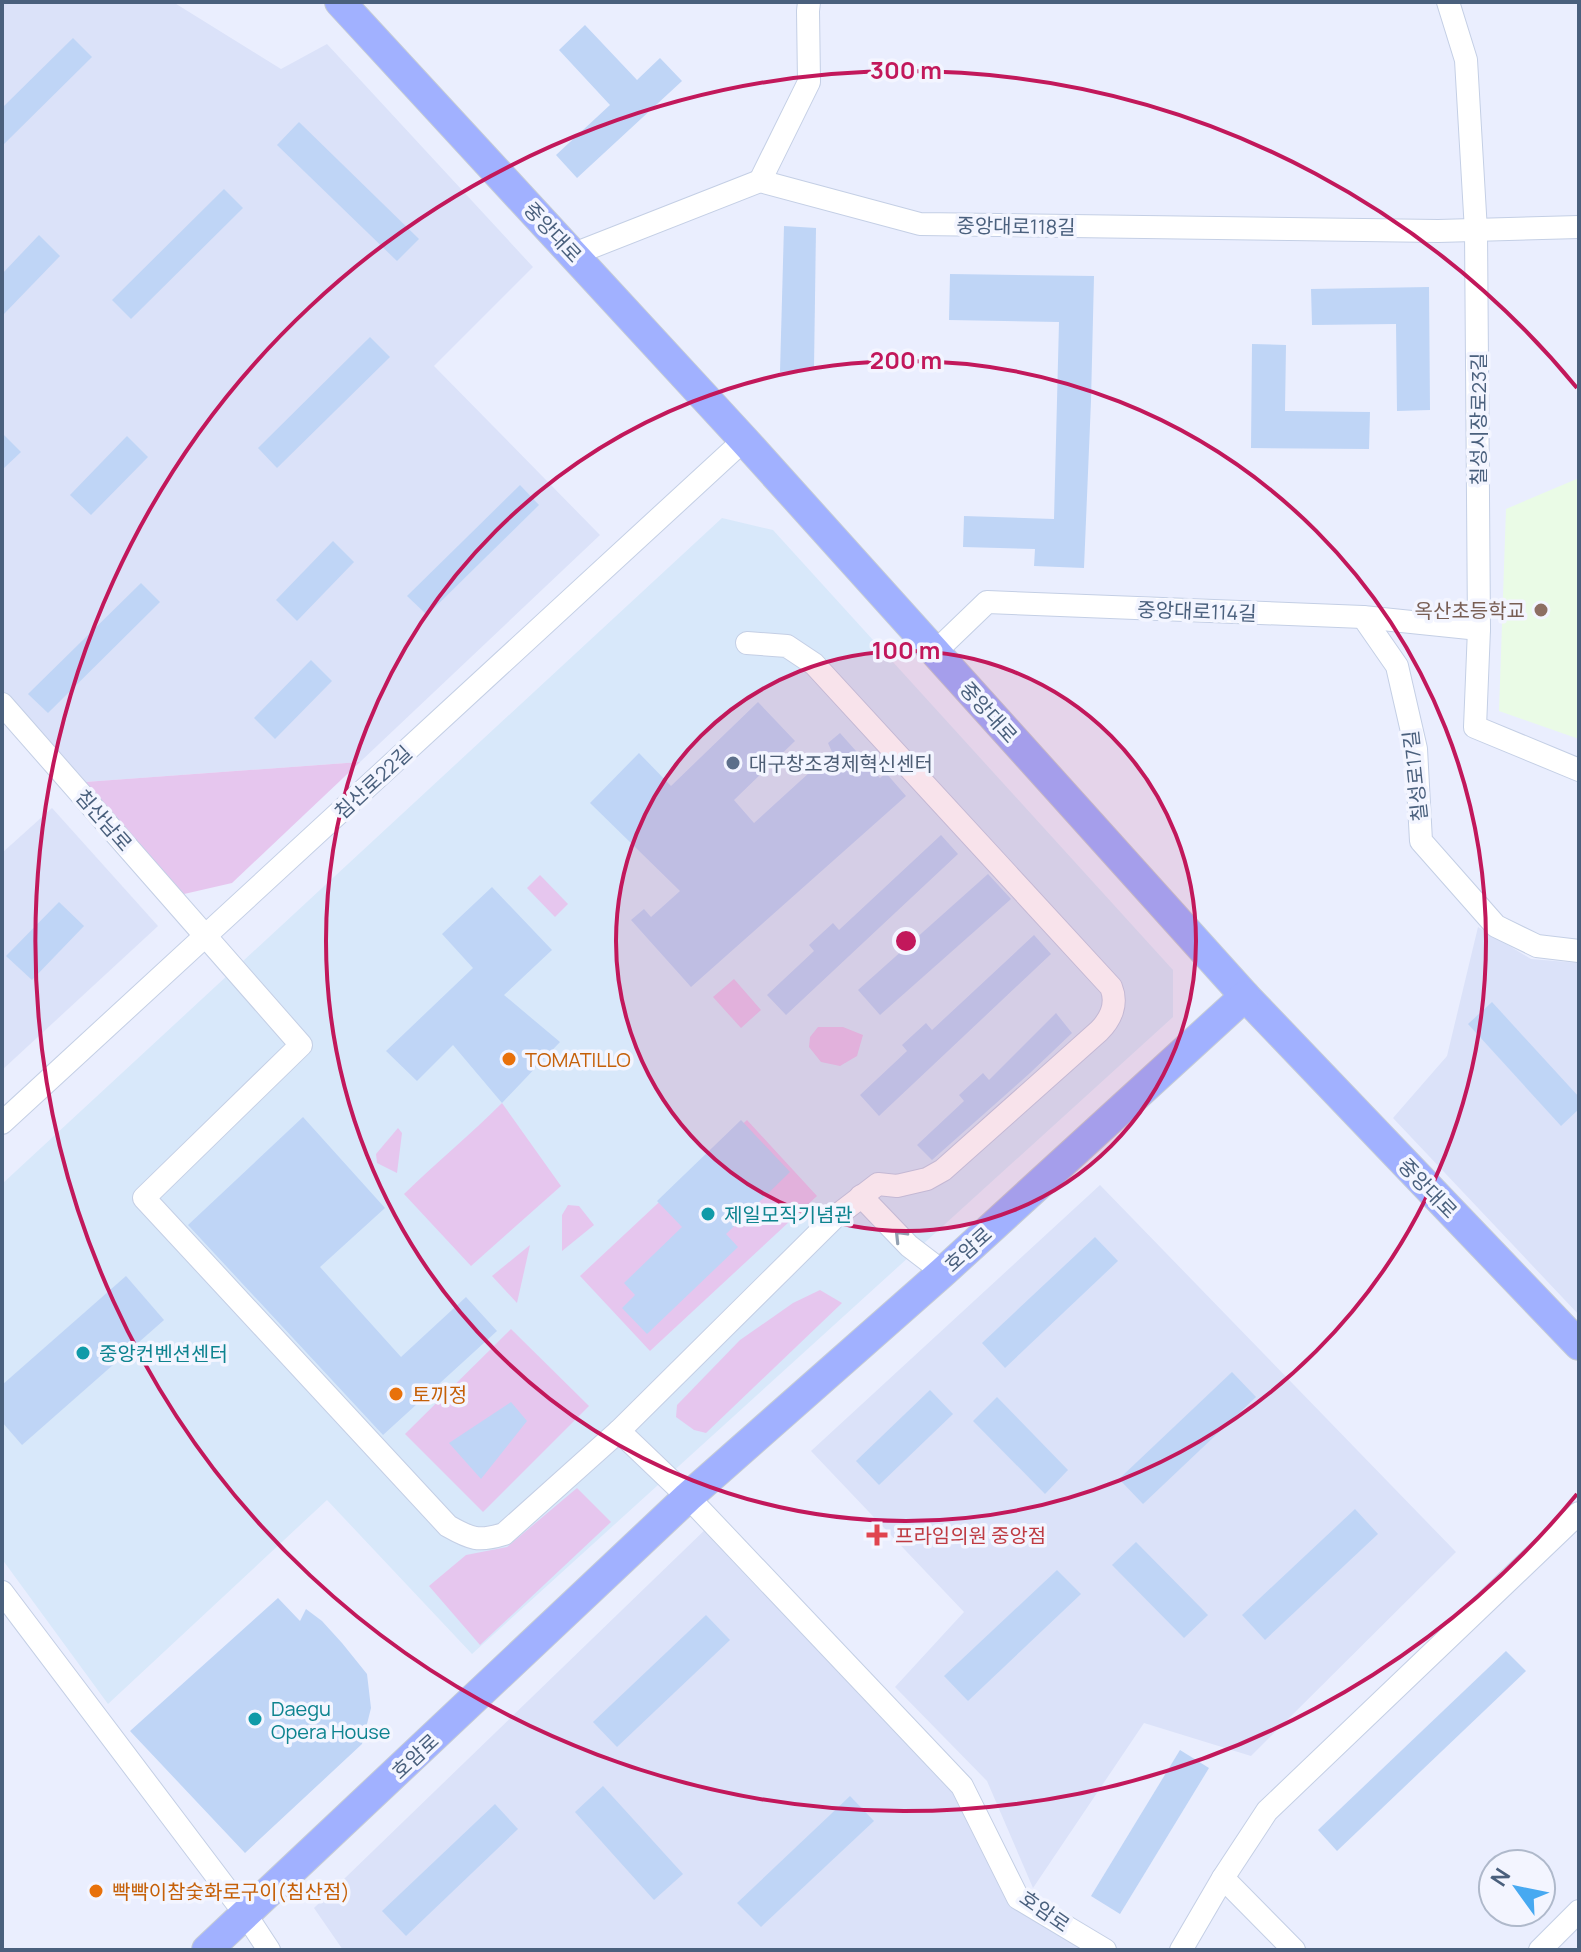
<svg xmlns="http://www.w3.org/2000/svg" width="1581" height="1952" font-family="Manrope,'Noto Sans KR',sans-serif">
  <rect width="100%" height="100%" fill="#eaeefe"/>
  <!-- residential -->
  <g fill="#dbe2f9">
    <path d="M2,2H173L281,69L327,44L533,267L434,366L600,535L360,762L71,783L2,704Z"/>
    <path d="M52,808L158,926L2,1070V853Z"/>
    <path d="M1478,927L1531,959L1579,963V1315L1393,1118L1447,1056Z"/>
    <path d="M1100,1185L1456,1552L1251,1756L1144,1723L1033,1888L987,1781L895,1687L964,1612L811,1451Z"/>
    <path d="M712,1523L962,1786L1018,1898L1105,1950H343L314,1908Z"/>
  </g>
  <!-- commercial -->
  <path fill="#d8e8fa" d="M722,518L773,530L1173,970V1017L472,1654L327,1500L108,1704L2,1559V1184Z"/>
  <!-- education -->
  <path fill="#eafbe6" d="M1579,478V739L1499,711L1506,509Z"/>
  <!-- green -->
  <g fill="#e6c6ee">
    <path d="M360,762L232,883L171,897L71,783Z"/>
    <path d="M540,875L568,904L555,917L527,888Z"/>
    <path d="M734,979L761,1010L741,1028L713,997Z"/>
    <path d="M818,1027H843L863,1035L857,1056L840,1066L821,1062L809,1047L810,1037Z"/>
    <path d="M502,1103L561,1186L471,1266L404,1194C436,1163 471,1134 502,1103Z"/>
    <path d="M747,1120L817,1196L650,1351L580,1276Z"/>
    <path d="M398,1128L402,1133L397,1173L377,1163L376,1154Z"/>
    <path d="M568,1205L579,1206L594,1225L562,1251V1215Z"/>
    <path d="M530,1245L517,1303L492,1276Z"/>
    <path d="M820,1290L842,1303L706,1433L694,1430L676,1417L677,1405L740,1340L793,1303Z"/>
    <path d="M511,1329L589,1406L483,1512L405,1434Z"/>
    <path d="M577,1488L611,1522L480,1645L429,1586L466,1555L507,1547Z"/>
  </g>
  <!-- building -->
  <g fill="#bfd5f6">
    <path d="M585,25L637,80L660,58L682,81L577,178L556,155L610,105L559,50Z"/>
    <path d="M73,38L92,57L2,146V108Z"/>
    <path d="M299,122L419,239L397,261L277,145Z"/>
    <path d="M224,189L243,208L131,319L112,300Z"/>
    <path d="M784,226L816,228L814,369L780,372Z"/>
    <path d="M39,235L60,256L2,316V274Z"/>
    <path d="M950,274L1094,276L1091,401L1084,568L1034,566L1035,549L963,547L964,516L1054,519L1059,322L949,320Z"/>
    <path d="M1429,287L1430,410L1397,411L1396,324L1312,325L1311,289Z"/>
    <path d="M370,337L390,357L277,468L258,448Z"/>
    <path d="M1252,344L1286,345L1285,411L1370,412L1369,449L1251,448Z"/>
    <path d="M2,433L21,452L2,470Z"/>
    <path d="M127,436L148,457L91,515L70,495Z"/>
    <path d="M520,485L539,505L427,615L407,596Z"/>
    <path d="M333,541L354,562L297,621L276,600Z"/>
    <path d="M141,583L160,602L48,713L28,694Z"/>
    <path d="M311,660L332,681L275,739L254,718Z"/>
    <path d="M758,702L795,741L734,800L754,823L832,752L828,743L840,733L880,778L886,773L906,796L691,987L631,920L644,909L651,917L680,891L590,803L639,753L671,786Z"/>
    <path d="M941,835L958,854L786,1015L767,995L814,951L809,945L833,923L839,930Z"/>
    <path d="M988,874L1011,899L880,1015L858,990Z"/>
    <path d="M492,887L552,950L504,995L560,1042L502,1103L453,1045L417,1081L386,1051L473,968L442,934Z"/>
    <path d="M59,902L84,926L32,980L6,956Z"/>
    <path d="M1034,935L1051,954L879,1116L860,1095L907,1051L902,1045L926,1023L932,1030Z"/>
    <path d="M1492,1002L1579,1097V1109L1561,1126L1468,1024Z"/>
    <path d="M1056,1013L1072,1033L1030,1073L932,1160L917,1145L964,1101L959,1095L983,1073L989,1080Z"/>
    <path d="M303,1117L385,1208L320,1267L401,1357L466,1297L497,1331L383,1435L188,1225Z"/>
    <path d="M741,1120L790,1172L726,1234L738,1247L647,1334L622,1308L635,1295L624,1283L682,1227L657,1201Z"/>
    <path d="M1095,1237L1118,1261L1005,1368L982,1343Z"/>
    <path d="M126,1276L164,1320L22,1445L2,1422V1385Z"/>
    <path d="M1232,1372L1256,1397L1143,1504L1119,1479Z"/>
    <path d="M930,1390L953,1414L879,1485L856,1461Z"/>
    <path d="M997,1397L1068,1470L1045,1494L973,1421Z"/>
    <path d="M511,1402L527,1421L481,1479L449,1443Z"/>
    <path d="M1355,1509L1378,1534L1265,1640L1242,1615Z"/>
    <path d="M1136,1542L1208,1615L1184,1638L1112,1565Z"/>
    <path d="M1057,1570L1081,1594L968,1701L944,1676Z"/>
    <path d="M278,1598L300,1621L306,1609L322,1621L342,1643L367,1674L371,1708L362,1744L245,1853L130,1731Z"/>
    <path d="M706,1615L730,1640L617,1747L593,1722Z"/>
    <path d="M1506,1651L1526,1671L1337,1851L1318,1830Z"/>
    <path d="M1180,1750L1209,1768L1120,1914L1091,1896Z"/>
    <path d="M603,1786L683,1874L654,1900L575,1812Z"/>
    <path d="M850,1796L874,1821L761,1927L737,1903Z"/>
    <path d="M495,1804L518,1829L406,1936L382,1911Z"/>
  </g>
  <g fill="none" stroke-linecap="round" stroke-linejoin="round">
    <!-- minor casing -->
    <g stroke="#c4cfe5" stroke-width="24">
      <g id="minor">
        <path d="M1448,2L1466,60L1476,231L1479,629L1475,727L1579,770"/>
        <path d="M760,181L809,82L808,11L809,2"/>
        <path d="M574,254L760,181L920,224L1438,231L1579,227"/>
        <path d="M1363,617L1397,666L1416,749L1421,841L1496,926L1537,946L1579,951"/>
        <path d="M935,652L987,602L1363,617L1479,629"/>
        <path d="M2,704L301,1045L144,1198L448,1526C471,1539 478,1542 504,1534L619,1431L688,1497L962,1786L1018,1898L1105,1950"/>
        <path d="M2,1123L744,440"/>
        <path d="M861,1196L909,1246L943,1272"/>
        <path d="M619,1431L835,1217L878,1184L897,1186L927,1179L943,1170L1099,1031C1111,1019 1118,1004 1111,987L814,664L787,646L747,643"/>
        <path d="M2,1592L246,1915L269,1950"/>
        <path d="M1223,1878L1294,1950"/>
        <path d="M1181,1950L1223,1878L1267,1811L1579,1513"/>
        <path d="M1540,1950L1579,1911"/>
      </g>
    </g>
    <!-- major casing -->
    <g stroke="#c5ccd5" stroke-width="32">
      <g id="major">
        <path d="M340,2L744,440L1245,996L1579,1345"/>
        <path d="M207,1950L688,1497L943,1272L1245,996"/>
      </g>
    </g>
    <!-- minor -->
    <use href="#minor" stroke="#fff" stroke-width="22"/>
    <!-- major -->
    <use href="#major" stroke="#a1b1ff" stroke-width="30"/>
  </g>
  <!-- one-way arrows -->
  <defs><path id="oneway-chevron" d="M-2-3.5L2.5 0L-2 3.5" fill="none" stroke-width="1.6" stroke-linecap="round" stroke-linejoin="round" transform="scale(2)"/></defs>
  <use stroke="#92a0b1" href="#oneway-chevron" transform="translate(900 1236) rotate(-134)"/>
  <!-- distance rings -->
  <circle cx="906" cy="941" r="290" fill="#c2185b" fill-opacity=".12"/>
  <g fill="none" stroke="#c2185b" stroke-width="4">
    <circle cx="906" cy="941" r="290"/>
    <circle cx="906" cy="941" r="580"/>
    <path d="M1577 1494A870 870 0 1 1 1577 388"/>
  </g>
  <!-- markers -->
  <circle fill="#8d6e63" stroke="#f3f5ff" stroke-width="3" cx="1541" cy="610" r="8"/>
  <circle fill="#5c6f8a" stroke="#f3f5ff" stroke-width="3" cx="733" cy="763" r="8"/>
  <g fill="#e8710a" stroke="#f3f5ff" stroke-width="3">
    <circle cx="509" cy="1059" r="8"/>
    <circle cx="396" cy="1394" r="8"/>
    <circle cx="96" cy="1891" r="8"/>
  </g>
  <g fill="#0f9aa8" stroke="#f3f5ff" stroke-width="3">
    <circle cx="708" cy="1214" r="8"/>
    <circle cx="83" cy="1353" r="8"/>
    <circle cx="255" cy="1719" r="8"/>
  </g>
  <path fill="#e0444e" stroke="#f3f5ff" stroke-width="3" d="M873 1523h8v8h8v8h-8v8h-8v-8h-8v-8h8z"/>
  <g text-anchor="middle" dominant-baseline="central" stroke-width="7" stroke-linejoin="round" paint-order="stroke">
    <!-- street labels -->
    <g font-size="20" fill="#4a607d" stroke="#f3f5ff">
      <text transform="translate(1016 226) rotate(1)">중앙대로118길</text>
      <text transform="translate(553 232) rotate(47)">중앙대로</text>
      <text transform="translate(1478 419) rotate(-90)">칠성시장로23길</text>
      <text transform="translate(1197 611) rotate(2)">중앙대로114길</text>
      <text transform="translate(989 712) rotate(48)">중앙대로</text>
      <text transform="translate(1415 776) rotate(-96)">칠성로17길</text>
      <text transform="translate(373 782) rotate(-43)">침산로22길</text>
      <text transform="translate(104 820) rotate(49)">침산남로</text>
      <text transform="translate(1428 1188) rotate(46)">중앙대로</text>
      <text transform="translate(968 1249) rotate(-42)">호암로</text>
      <text transform="translate(415 1756) rotate(-43)">호암로</text>
      <text transform="translate(1045 1911) rotate(35)">호암로</text>
    </g>
    <!-- education labels -->
    <g font-size="20" fill="#785e54" stroke="#f3f5ff" text-anchor="end">
      <text x="1525" y="610">옥산초등학교</text>
    </g>
    <!-- service labels -->
    <g font-size="20" fill="#4e5e75" stroke="#f3f5ff" text-anchor="start">
      <text x="749" y="763">대구창조경제혁신센터</text>
    </g>
    <!-- food labels -->
    <g font-size="20" fill="#c56008" stroke="#f3f5ff" text-anchor="start">
      <text x="525" y="1059">TOMATILLO</text>
      <text x="412" y="1394">토끼정</text>
      <text x="112" y="1891">빡빡이참숯화로구이(침산점)</text>
    </g>
    <!-- culture labels -->
    <g font-size="20" fill="#0d838f" stroke="#f3f5ff" text-anchor="start">
      <text x="724" y="1214">제일모직기념관</text>
      <text x="99" y="1353">중앙컨벤션센터</text>
      <text x="271" y="1708">Daegu<tspan x="271" dy="23">Opera House</tspan></text>
    </g>
    <!-- health labels -->
    <g font-size="20" fill="#be3a42" stroke="#f3f5ff" text-anchor="start">
      <text x="895" y="1535">프라임의원 중앙점</text>
    </g>
  </g>
  <circle cx="906" cy="941" r="12" fill="#c2185b" stroke="#f3f5ff" stroke-width="4"/>
  <g font-size="24" text-anchor="middle" font-weight="bold" fill="#c2185b" stroke="#f3f5ff" stroke-width="7" stroke-linejoin="round" paint-order="stroke">
    <text x="906" y="79">300 m</text>
    <text x="906" y="369">200 m</text>
    <text x="906" y="659">100 m</text>
  </g>
  <!-- border -->
  <rect width="1581" height="1952" fill="none" stroke="#4a607d" stroke-width="8"/>
  <!-- north arrow -->
  <g transform="translate(1517 1888) rotate(303)"><circle r="38" fill="#f3f5ff" stroke="#afb9cb" stroke-width="2"/>
  <path d="M0-6L14 30L0 20L-14 30Z" fill="#47a9f1"/>
  <text y="-12" font-size="22" font-weight="bold" text-anchor="middle" fill="#4a607d">N</text>
  </g>
</svg>
